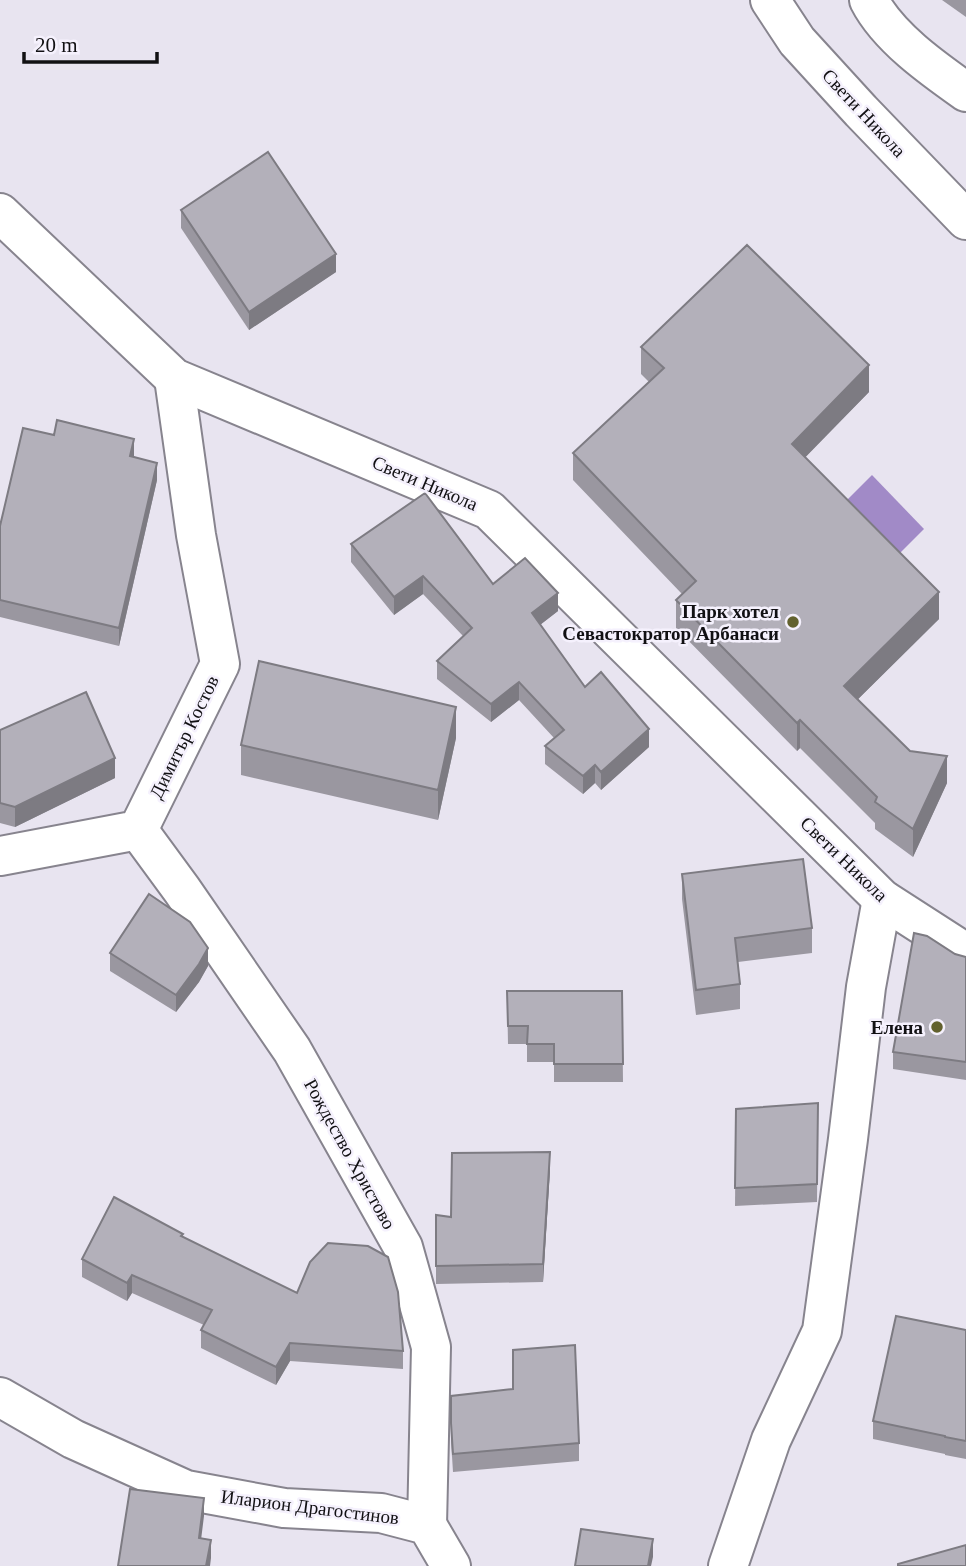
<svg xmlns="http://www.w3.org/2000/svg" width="966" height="1566" font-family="'Times New Roman',serif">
  <rect width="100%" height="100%" fill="#e8e4f0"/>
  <!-- water -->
  <path fill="#a18ac7" d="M872,475L924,529L896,557L842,505Z"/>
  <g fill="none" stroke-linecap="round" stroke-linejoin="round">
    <!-- street casing -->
    <g stroke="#87848e" stroke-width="42">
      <g id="street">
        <path d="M770,0L797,41L861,111L966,220"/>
        <path d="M869,0C888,37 932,68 966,92"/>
        <path d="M0,213L174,378L489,510L882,899L966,953"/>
        <path d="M138,830L182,890L292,1050L403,1247L431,1347L427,1525"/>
        <path d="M0,856L138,830L220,664L196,535L174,378"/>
        <path d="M0,1397L73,1439L186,1490L284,1508L381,1513L427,1525L451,1566"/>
        <path d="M728,1566L771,1440L822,1331L848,1139L866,987L882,899"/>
      </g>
    </g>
    <!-- street -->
    <use href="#street" stroke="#fff" stroke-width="38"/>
  </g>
  <!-- wall -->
  <g fill="#9a97a0">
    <path d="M942,0H966V17Z"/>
    <path d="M181,210L336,272L249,330L181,228Z"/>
    <path d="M641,347L869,392L805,457L939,619L858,699L910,751L947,783L913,857L875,829V823L800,748L797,751L676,628V600L682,594L573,480V453L649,382L641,374Z"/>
    <path d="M54,435L134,457L157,480L119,646L0,617V526Z"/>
    <path d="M351,544L493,584L558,611L540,625L585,687L649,747L601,790L595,783L583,794L545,764V746L554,738L519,700L491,722L437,679V661L463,636L423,594L394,615L351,562Z"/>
    <path d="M0,730L115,778L15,827L0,823Z"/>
    <path d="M456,738L438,820L241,775V745Z"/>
    <path d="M682,874L812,928V953L738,962L740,984V1009L696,1015L682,899Z"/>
    <path d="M110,953L208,966L199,982L176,1012L110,971Z"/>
    <path d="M964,957H966V1080L893,1069V1052Z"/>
    <path d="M507,991H622L623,1082H554V1062H527V1044H508Z"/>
    <path d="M818,1103L817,1202L735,1206L736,1109Z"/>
    <path d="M550,1170L543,1282L436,1284V1215L451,1217Z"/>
    <path d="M183,1237L403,1351V1369L290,1361L276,1385L201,1348V1330L204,1325L132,1293L127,1301L82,1277V1259Z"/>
    <path d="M966,1330V1459L945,1455V1454L873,1439V1421Z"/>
    <path d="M451,1396L579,1443V1461L453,1472L451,1441Z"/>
  </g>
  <!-- shaded-wall -->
  <g fill="#7d7b82">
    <path d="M336,254V272L249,330V312Z"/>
    <path d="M869,365V392L792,471V444Z"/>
    <path d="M134,439V457L130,456Z"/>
    <path d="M157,463V480L119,646V628Z"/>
    <path d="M423,576V594L394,615V597Z"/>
    <path d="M939,592V619L844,713V686Z"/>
    <path d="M558,593V611L532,631V613Z"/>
    <path d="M519,682V700L491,722V704Z"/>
    <path d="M456,707V738L438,820V790Z"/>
    <path d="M800,720V748L797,751V723Z"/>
    <path d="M649,729V747L601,790V772Z"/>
    <path d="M947,756V783L913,857V829Z"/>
    <path d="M115,758V778L15,827V807Z"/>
    <path d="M595,765V783L583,794V776Z"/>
    <path d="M208,948V966L199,982L176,1012V995Z"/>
    <path d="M550,1152V1170L543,1282V1264Z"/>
    <path d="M132,1275V1293L127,1301V1283Z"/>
    <path d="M290,1343V1361L276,1385V1367Z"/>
    <path d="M204,1498V1516L199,1556V1538Z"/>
    <path d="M653,1539V1557L651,1566H648Z"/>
    <path d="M211,1540V1558L210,1566H206Z"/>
  </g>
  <!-- building -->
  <g fill="#b3b0ba" stroke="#7d7b82" stroke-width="2">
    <path d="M268,152L336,254L249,312L181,210Z"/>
    <path d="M747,245L869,365L792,444L939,592L844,686L910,751L947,756L913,829L875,802L877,797L800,720L797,723L676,600L696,581L573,453L664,368L641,347Z"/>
    <path d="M57,420L134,439L130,456L157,463L119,628L0,600V526L23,428L54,435Z"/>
    <path d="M425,493L493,584L525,558L558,593L532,613L585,687L601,672L649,729L601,772L595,765L583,776L545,746L564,730L519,682L491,704L437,661L472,628L423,576L394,597L351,544Z"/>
    <path d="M259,661L456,707L438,790L241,745Z"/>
    <path d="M86,692L115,758L15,807L0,803V730Z"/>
    <path d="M803,859L812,928L735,938L740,984L696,990L682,874Z"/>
    <path d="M149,894L190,922L208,948L199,964L176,995L110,953Z"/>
    <path d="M914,933L927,936L955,954L966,957V1062L893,1052Z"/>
    <path d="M507,991H622L623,1064H554V1044H527L528,1026H508Z"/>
    <path d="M818,1103L817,1184L735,1188L736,1109Z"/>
    <path d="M550,1152L543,1264L436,1266V1215L451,1217L452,1153Z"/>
    <path d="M114,1197L183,1234L181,1236L297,1293L310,1262L328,1243L368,1246L388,1257L398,1292L403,1351L290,1343L276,1367L201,1330L212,1310L132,1275L127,1283L82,1259Z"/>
    <path d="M896,1316L966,1330V1441L945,1437V1436L873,1421Z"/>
    <path d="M575,1345L579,1443L453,1454L451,1423V1396L513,1389V1350Z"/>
    <path d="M130,1489L204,1498L199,1538L211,1540L206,1566H118Z"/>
    <path d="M581,1529L653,1539L648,1566H575Z"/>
    <path d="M966,1545V1566H898V1564Z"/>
  </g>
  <!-- markers -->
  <g fill="#62612e" stroke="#f5f1fd" stroke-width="2.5">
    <circle cx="793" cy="622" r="7"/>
    <circle cx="937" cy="1027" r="7"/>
  </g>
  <g text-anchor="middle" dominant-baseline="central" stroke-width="5" stroke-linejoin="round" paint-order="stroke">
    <!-- street labels -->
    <g font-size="19" fill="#111013" stroke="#f5f1fd">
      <text transform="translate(864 113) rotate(47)">Свети Никола</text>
      <text transform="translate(425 483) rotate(23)">Свети Никола</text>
      <text transform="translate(184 737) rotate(-64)">Димитър Костов</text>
      <text transform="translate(844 859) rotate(44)">Свети Никола</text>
      <text transform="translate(350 1154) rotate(61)">Рождество Христово</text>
      <text transform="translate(310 1507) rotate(7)">Иларион Драгостинов</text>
    </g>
    <!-- poi labels -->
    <g font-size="19" font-weight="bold" fill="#111013" stroke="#f5f1fd" text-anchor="end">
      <text x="779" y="611">Парк хотел<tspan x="779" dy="22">Севастократор Арбанаси</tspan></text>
      <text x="923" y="1027">Елена</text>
    </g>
  </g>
  <!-- scale -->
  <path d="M24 52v10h133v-10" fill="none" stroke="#111013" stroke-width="3.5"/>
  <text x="35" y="52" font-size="21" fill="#111013" stroke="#f5f1fd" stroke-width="5" paint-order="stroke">20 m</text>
</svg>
